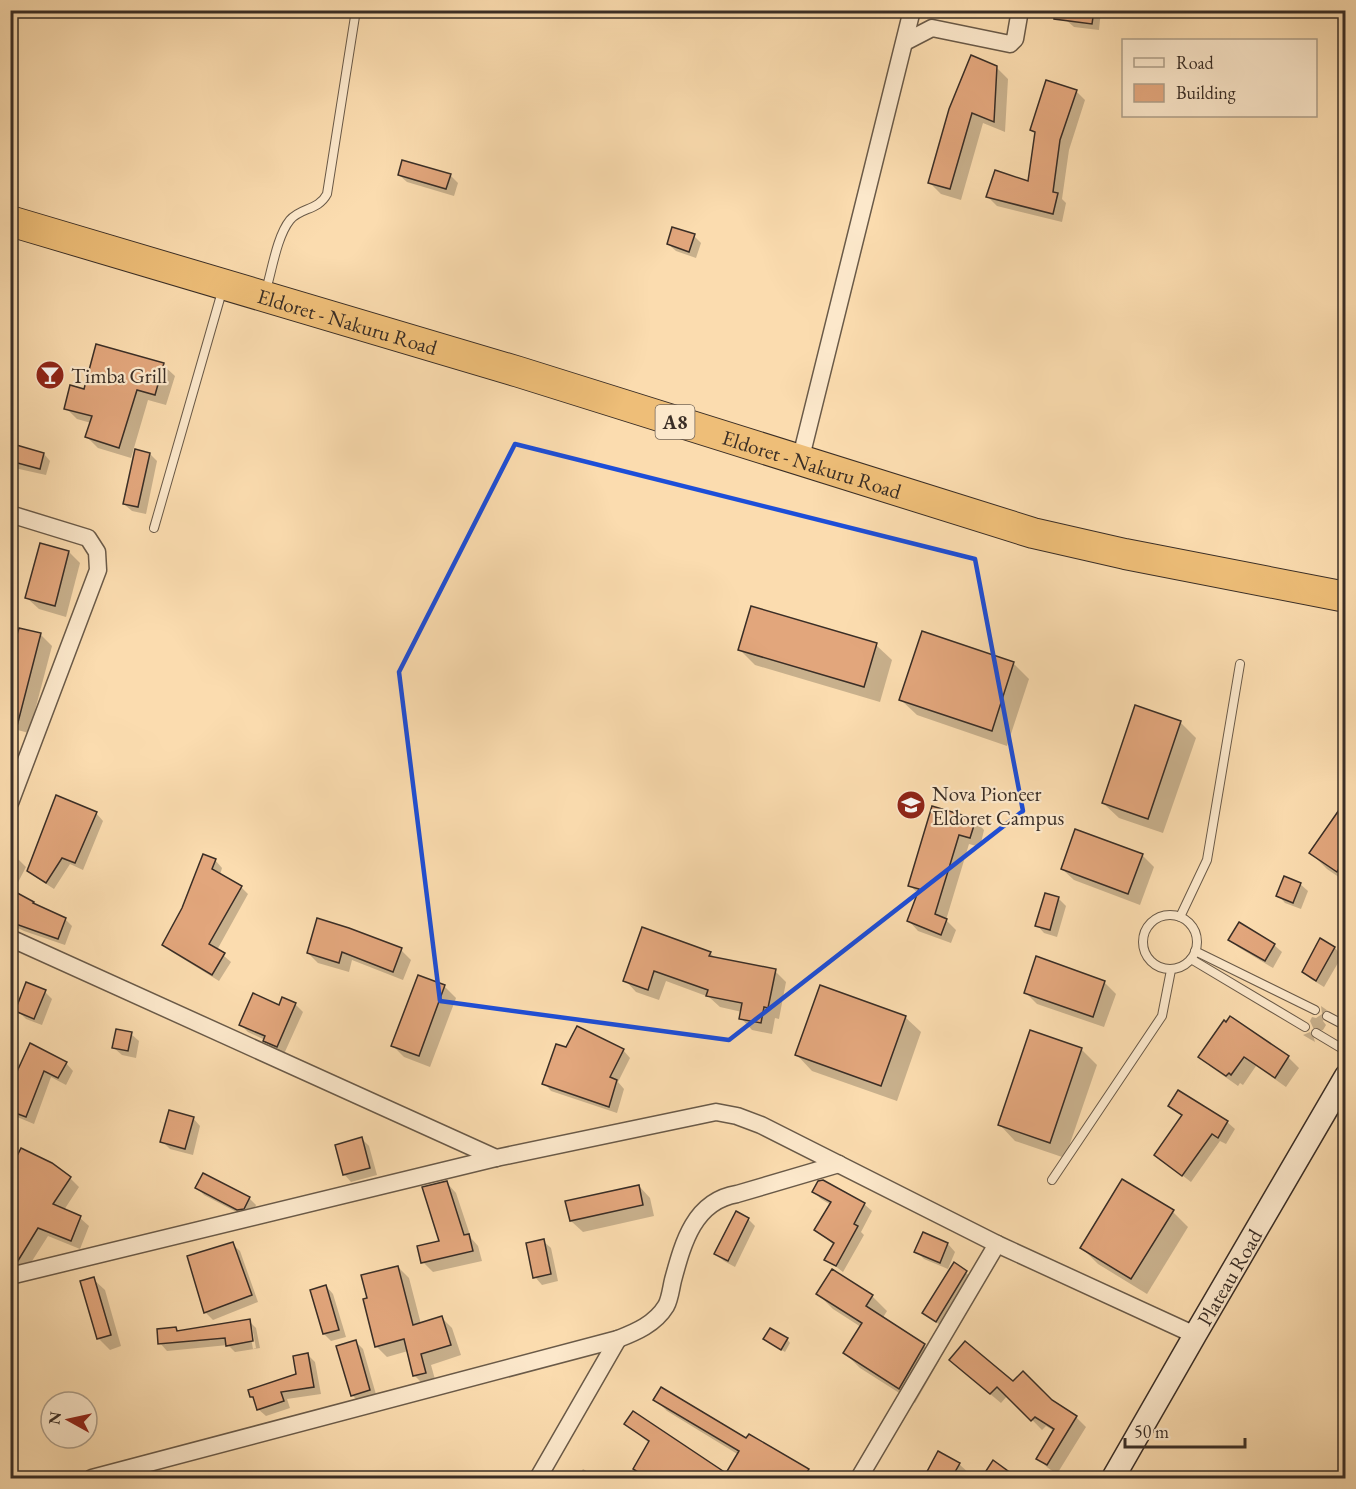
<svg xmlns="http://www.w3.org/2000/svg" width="1356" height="1489" font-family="'EB Garamond',serif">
  <rect width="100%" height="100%" fill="#fbdcaf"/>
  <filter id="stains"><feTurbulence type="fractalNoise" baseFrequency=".00333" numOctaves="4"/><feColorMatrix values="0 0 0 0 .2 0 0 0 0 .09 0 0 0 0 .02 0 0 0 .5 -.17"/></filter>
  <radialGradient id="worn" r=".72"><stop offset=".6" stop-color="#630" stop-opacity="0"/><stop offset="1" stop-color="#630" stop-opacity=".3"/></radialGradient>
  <!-- shadow -->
  <g fill="#0003" fill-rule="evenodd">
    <path d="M808,10H823L819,17Z"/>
    <path d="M1068,10H1101L1099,30L1074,27L1066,20Z"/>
    <path d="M996,67L1008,79L1005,132L983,123L961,200L941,194L930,183Z"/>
    <path d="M1076,91L1085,100L1069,150L1062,199L1066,203L1062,222L997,206L988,197L1029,183L1036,134L1032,129Z"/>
    <path d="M399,175H450L458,183L454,196L407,182Z"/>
    <path d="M694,236L701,243L696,258L676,251L668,244Z"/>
    <path d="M163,365L175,376L166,405L148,400L131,458L98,448L87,437L91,423L77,419L66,408L85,391Z"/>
    <path d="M10,451L44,454L50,461L46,475L10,467Z"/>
    <path d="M150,454L157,461L146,514L132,511L124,504Z"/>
    <path d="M69,552L80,563L66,617L39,609L27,598Z"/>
    <path d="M20,629L41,635L52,646L29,733L10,728Z"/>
    <path d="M923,633L1014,664L1029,679L1007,746L917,715L901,700Z"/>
    <path d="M876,645L892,660L880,702L755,665L740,650Z"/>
    <path d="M1180,722L1196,738L1163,833L1119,818L1103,803Z"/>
    <path d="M933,808L975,820L984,830L980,847L969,844L946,920L956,930L951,943L918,931L909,921L919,894L909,885Z"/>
    <path d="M1346,812V882L1327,869L1311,853Z"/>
    <path d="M96,813L103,821L83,870L70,864L54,889L37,878L29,870Z"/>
    <path d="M10,855L19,860L26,867L13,892L37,907L65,919L72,926L65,945L24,931L10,924Z"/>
    <path d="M1142,855L1154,867L1140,905L1074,880L1062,869Z"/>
    <path d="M215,860L222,868L220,875L241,887L248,894L217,950L231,962L219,981L172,952L164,945Z"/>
    <path d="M1300,884L1308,891L1301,909L1285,903L1278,895Z"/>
    <path d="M1046,895L1059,899L1066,906L1057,937L1044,933L1037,925Z"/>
    <path d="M643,929L710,953L716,959L775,971L786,982L779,1019L775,1018L772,1034L752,1030L741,1018L742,1012L720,1007L709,997L666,981L659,1000L636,992L625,980Z"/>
    <path d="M1230,940L1274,945L1282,952L1273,968L1238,947Z"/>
    <path d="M1321,940L1335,948L1342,956L1324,987L1311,979L1303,972Z"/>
    <path d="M401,950L411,960L403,980L352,960L349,972L318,963L308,953Z"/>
    <path d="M1104,982L1116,994L1104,1027L1037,1004L1025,992Z"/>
    <path d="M444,986L456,998L430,1067L404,1057L393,1046Z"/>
    <path d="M45,992L52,999L42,1025L26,1019L18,1011Z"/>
    <path d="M283,999L295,1004L303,1012L284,1054L272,1048L265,1040L248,1032L241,1025L280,1007Z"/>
    <path d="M1321,1006L1331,1013L1325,1016L1323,1021L1326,1025L1323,1030L1315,1032L1310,1021L1312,1017L1316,1018L1322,1014Z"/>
    <path d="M905,1017L921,1032L897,1101L812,1071L797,1055Z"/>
    <path d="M1231,1018L1288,1057L1299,1068L1286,1087L1256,1066L1243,1085L1240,1083L1238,1086L1211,1067L1200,1056Z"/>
    <path d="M1310,1032L1313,1035L1315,1042L1303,1035Z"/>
    <path d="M131,1034L139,1041L136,1058L122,1055L114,1048Z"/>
    <path d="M567,1049L623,1050L630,1058L618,1082L624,1089L617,1113L551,1091L544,1083Z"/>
    <path d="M1081,1049L1097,1065L1065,1158L1015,1141L1000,1125Z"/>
    <path d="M23,1059L66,1063L73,1071L66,1085L51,1077L34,1124L10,1114V1092Z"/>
    <path d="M1170,1106L1227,1122L1235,1129L1226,1144L1220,1141L1191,1182L1156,1155L1183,1117Z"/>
    <path d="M193,1118L200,1126L193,1155L170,1149L162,1141Z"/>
    <path d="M362,1139L369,1146L377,1175L351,1182L344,1174Z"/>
    <path d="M70,1178L79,1187L64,1210L80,1218L89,1226L80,1249L48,1236L25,1272L10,1264Z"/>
    <path d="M446,1182L456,1193L471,1238L478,1246L482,1261L433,1272L423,1262L441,1242Z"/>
    <path d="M639,1186L650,1198L654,1216L583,1232L571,1221Z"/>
    <path d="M197,1188L249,1198L256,1205L251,1216L246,1217L204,1195Z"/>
    <path d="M814,1192L864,1204L872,1211L861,1232L864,1235L843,1272L826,1259L834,1245L816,1230L831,1205L821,1199Z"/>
    <path d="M1173,1212L1188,1227L1147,1294L1098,1264L1082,1248Z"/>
    <path d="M748,1219L755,1226L735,1267L724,1261L716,1254Z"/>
    <path d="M923,1234L948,1244L955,1252L948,1269L924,1259L916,1251Z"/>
    <path d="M543,1241L551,1248L558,1281L542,1285L535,1277Z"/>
    <path d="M232,1244L240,1251L258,1302L213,1320L205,1312Z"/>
    <path d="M954,1264L974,1279L944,1328L924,1313Z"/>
    <path d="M398,1267L409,1278L421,1324L442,1318L452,1328L461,1355L431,1365L436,1383L425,1386L414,1375L408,1351L387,1357L376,1346L369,1299Z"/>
    <path d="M93,1279L105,1290L121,1346L110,1350L98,1338Z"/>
    <path d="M326,1286L333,1294L346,1337L331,1341L324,1334Z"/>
    <path d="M818,1294L872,1296L887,1311L882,1319L924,1346L939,1361L915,1403L860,1368L845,1353L861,1327L833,1309Z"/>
    <path d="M249,1321L256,1328L260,1348L235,1352L228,1345L167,1351L160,1343L175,1328L179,1332ZM249,1327H252L256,1348L253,1349Z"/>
    <path d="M787,1339L790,1343L785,1352L769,1342Z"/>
    <path d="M356,1342L363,1349L377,1398L360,1403L352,1395Z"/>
    <path d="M308,1355L315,1362L321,1394L287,1399L290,1408L266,1416L258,1409L256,1401L251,1396L297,1375Z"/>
    <path d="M961,1370L1013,1383L1051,1401L1076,1417L1086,1427L1057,1474L1048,1468L1038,1458L1054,1431L1046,1426L1042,1430L1008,1395L1001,1403Z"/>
    <path d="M655,1399L808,1470L816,1478H644L635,1469L649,1443L626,1424L727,1475L739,1455L667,1411Z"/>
    <path d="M959,1464L971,1475L969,1478H925Z"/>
    <path d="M583,1469L598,1478H577Z"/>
  </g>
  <!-- building -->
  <g fill="#e2a67c" stroke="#3a2e26" stroke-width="1.5">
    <path d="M1054,10H1094L1092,24L1054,19Z"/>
    <path d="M971,55L997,66L994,122L972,113L950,189L928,183L949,109Z"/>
    <path d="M1046,80L1077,90L1060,140L1053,192L1058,193L1053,214L986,197L995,170L1028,181L1035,132L1030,130Z"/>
    <path d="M402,160L451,174L446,189L398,175Z"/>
    <path d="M672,227L695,234L689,252L667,244Z"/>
    <path d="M96,344L164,363L155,395L137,390L119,448L85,437L92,416L64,409L70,385L84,389Z"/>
    <path d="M13,444L44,453L40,469L10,461Z"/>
    <path d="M135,449L150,453L138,507L123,504Z"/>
    <path d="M40,543L69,551L55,606L25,598Z"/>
    <path d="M751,606L877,643L864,687L738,650Z"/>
    <path d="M19,628L41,633L15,734L10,733V658Z"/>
    <path d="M922,631L1014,662L992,731L899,700Z"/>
    <path d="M1135,705L1181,721L1148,819L1102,803Z"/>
    <path d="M56,795L97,812L75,863L62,858L46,883L27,871Z"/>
    <path d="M1346,800V875L1338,870L1337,872L1309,853Z"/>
    <path d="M932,806L976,819L970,838L959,835L935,914L947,919L941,935L907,921L919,889L908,886Z"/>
    <path d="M1075,829L1143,854L1128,894L1061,869Z"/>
    <path d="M203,854L216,859L212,869L242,886L209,944L225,953L212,975L162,945L182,908Z"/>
    <path d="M1284,876L1301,883L1293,903L1276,896Z"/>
    <path d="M10,889L34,902L33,903L66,918L58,939L10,922Z"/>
    <path d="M1045,893L1059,897L1050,930L1035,926Z"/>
    <path d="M317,918L349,928L402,948L393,972L342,952L339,963L307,953Z"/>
    <path d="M1239,922L1275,944L1265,961L1228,940Z"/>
    <path d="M642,927L711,952L709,956L776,969L768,1008L764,1007L761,1023L739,1019L742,1003L706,996L708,990L654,971L648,990L623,981Z"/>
    <path d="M1320,938L1335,947L1316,981L1302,972Z"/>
    <path d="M1036,956L1105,981L1093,1017L1024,993Z"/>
    <path d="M418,975L445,985L419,1056L391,1046Z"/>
    <path d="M26,982L46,990L34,1019L15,1011Z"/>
    <path d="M820,985L906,1016L881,1086L795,1055Z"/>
    <path d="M253,993L279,1005L282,997L296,1003L277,1047L263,1041L265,1036L239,1025Z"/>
    <path d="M1230,1016L1289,1056L1275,1078L1244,1057L1231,1075L1229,1073L1226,1076L1198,1057L1224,1020L1226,1022Z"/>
    <path d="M577,1026L624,1049L610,1077L617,1080L609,1107L542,1084L556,1044L566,1047Z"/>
    <path d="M116,1029L132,1032L128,1051L112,1048Z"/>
    <path d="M1030,1030L1082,1048L1050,1143L998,1125Z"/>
    <path d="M30,1043L67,1062L58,1078L44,1071L26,1117L10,1111V1087Z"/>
    <path d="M1178,1090L1228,1121L1218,1138L1212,1134L1182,1176L1154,1155L1182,1115L1168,1106Z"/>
    <path d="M169,1110L194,1117L185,1149L160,1142Z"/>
    <path d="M362,1137L370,1168L343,1175L335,1145Z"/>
    <path d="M21,1148L52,1163L71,1177L53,1204L81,1216L71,1241L38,1228L16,1264L10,1265V1170Z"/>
    <path d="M203,1173L250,1197L244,1209L237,1210L195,1188Z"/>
    <path d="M1122,1179L1174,1210L1131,1279L1080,1248Z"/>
    <path d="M823,1180L865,1203L854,1224L858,1226L836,1266L824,1260L834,1243L814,1230L831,1202L812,1192L818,1181Z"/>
    <path d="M447,1181L464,1235L469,1234L473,1251L421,1263L417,1246L439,1241L422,1187Z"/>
    <path d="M639,1185L643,1205L570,1221L565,1201Z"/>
    <path d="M736,1211L749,1218L728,1261L714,1254Z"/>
    <path d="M923,1232L948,1243L940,1263L914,1252Z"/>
    <path d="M544,1239L551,1274L533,1278L526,1243Z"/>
    <path d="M233,1242L252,1295L204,1313L187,1256Z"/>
    <path d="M954,1262L967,1271L936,1322L922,1313Z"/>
    <path d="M398,1266L413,1325L442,1316L451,1345L421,1354L426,1373L413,1376L404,1339L375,1347L363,1299L367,1298L361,1275Z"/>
    <path d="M832,1269L873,1295L866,1306L925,1344L899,1389L843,1353L862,1323L816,1294Z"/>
    <path d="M94,1277L111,1335L97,1339L80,1281Z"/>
    <path d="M326,1285L339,1330L323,1334L310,1290Z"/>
    <path d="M250,1319L253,1341L226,1346L225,1338L158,1344L157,1329L176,1327L177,1331Z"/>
    <path d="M770,1328L788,1338L781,1350L763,1339Z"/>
    <path d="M356,1340L370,1390L351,1396L336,1346Z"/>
    <path d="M965,1341L1013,1381L1023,1371L1052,1400L1077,1416L1047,1465L1036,1459L1054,1429L1035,1417L1031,1421L997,1387L990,1394L949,1360Z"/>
    <path d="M308,1353L314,1387L281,1392L284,1401L257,1410L253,1397H250L248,1390L296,1374L293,1356Z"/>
    <path d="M661,1387L746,1438L749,1434L809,1469L803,1479H649L633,1469L649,1441L624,1424L633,1411L726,1473L739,1451L653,1400Z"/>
    <path d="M938,1451L960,1463L951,1479H923Z"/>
    <path d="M993,1460L1019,1479H990L984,1474Z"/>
  </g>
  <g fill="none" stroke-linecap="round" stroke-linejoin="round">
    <!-- lane casing -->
    <g stroke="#6a5a48" stroke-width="10">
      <g id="lane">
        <path d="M266,290C272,270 277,236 290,220C301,207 318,211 327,194L356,10"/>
        <path d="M154,528L223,288"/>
        <circle cx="1170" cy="942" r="27"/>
        <path d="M1180,917L1207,860L1240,664"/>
        <path d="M1195,951L1315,1010"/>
        <path d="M1191,959L1305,1027"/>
        <path d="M1327,1016L1346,1026"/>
        <path d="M1316,1033L1346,1051"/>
        <path d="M1052,1180L1162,1016L1171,970"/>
      </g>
    </g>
    <!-- street casing -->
    <g stroke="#6a5a48" stroke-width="19">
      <g id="street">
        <path d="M905,42L932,28L1010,44L1015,39L1020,10"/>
        <path d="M800,461L912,10"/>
        <path d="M10,514L88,538L97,552L98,570L10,803"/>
        <path d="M10,938L496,1158"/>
        <path d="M10,1276L496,1158L716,1112L737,1116L761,1125L997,1244L1195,1335"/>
        <path d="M92,1478L618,1339C636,1332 655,1324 666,1306C670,1299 671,1288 673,1280C683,1243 694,1201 737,1194L839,1164"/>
        <path d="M538,1478L618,1339"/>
        <path d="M859,1478L997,1244"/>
      </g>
    </g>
    <!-- secondary casing -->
    <g stroke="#3a2e26" stroke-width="25">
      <g id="secondary">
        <path id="s1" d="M1113,1478L1195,1335L1346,1076"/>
      </g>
    </g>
    <!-- highway casing -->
    <g stroke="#3a2e26" stroke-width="32">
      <g id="highway">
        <path id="s2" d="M10,221L519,372L1033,533L1125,554L1346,597"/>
      </g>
    </g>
    <!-- lane -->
    <use href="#lane" stroke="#fce8cb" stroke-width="8"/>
    <!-- street -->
    <use href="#street" stroke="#fce8cb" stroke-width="16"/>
    <!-- secondary -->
    <use href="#secondary" stroke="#fce8cb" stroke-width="22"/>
    <!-- highway -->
    <use href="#highway" stroke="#eebe78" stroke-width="30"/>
  </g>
  <!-- marked area -->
  <path fill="none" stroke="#1d4ed8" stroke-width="4.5" stroke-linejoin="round" d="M515,444L975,559L1023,811L729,1040L440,1001L399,672Z"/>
  <!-- icons -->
  <defs>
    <g id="bar-disc" transform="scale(1.5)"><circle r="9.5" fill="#8f2418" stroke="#fce8cb"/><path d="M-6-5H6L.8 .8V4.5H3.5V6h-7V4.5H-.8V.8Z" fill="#fff"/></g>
    <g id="school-disc" transform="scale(1.5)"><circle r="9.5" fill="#8f2418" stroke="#fce8cb"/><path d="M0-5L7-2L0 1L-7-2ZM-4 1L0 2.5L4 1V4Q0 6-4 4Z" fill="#fff"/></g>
  </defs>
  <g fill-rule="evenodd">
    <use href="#bar-disc" x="50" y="375"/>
    <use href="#school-disc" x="911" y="805"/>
  </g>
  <g text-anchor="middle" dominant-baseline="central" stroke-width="4.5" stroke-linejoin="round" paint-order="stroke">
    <!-- shield labels -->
    <rect fill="#fce8cb" stroke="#746658" stroke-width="1.5" x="655.5" y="405" width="39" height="34" rx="4.5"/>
    <g font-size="20" font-weight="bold" fill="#3a2e26">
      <text x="675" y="422">A8</text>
    </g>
    <!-- street labels -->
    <g font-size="21" fill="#3a2e26" stroke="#fce8cb">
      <text stroke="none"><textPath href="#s2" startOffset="352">Eldoret - Nakuru Road</textPath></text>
      <text stroke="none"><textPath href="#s2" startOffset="838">Eldoret - Nakuru Road</textPath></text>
      <text stroke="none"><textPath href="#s1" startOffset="232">Plateau Road</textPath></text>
    </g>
    <!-- poi labels -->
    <g font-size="21" fill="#3a2e26" stroke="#fce8cb" text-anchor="start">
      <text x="71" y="375">Timba Grill</text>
      <text x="932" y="793">Nova Pioneer<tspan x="932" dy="24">Eldoret Campus</tspan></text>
    </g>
  </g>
  <!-- margin -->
  <rect width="1356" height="1489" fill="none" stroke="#fbdcaf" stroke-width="36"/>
  <rect x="12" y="12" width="1332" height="1465" fill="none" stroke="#3a2e26" stroke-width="3"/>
  <rect x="18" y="18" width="1320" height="1453" fill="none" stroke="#3a2e26" stroke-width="1.5"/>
  <!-- legend -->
  <rect x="1122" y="39" width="195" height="78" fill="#fce8cb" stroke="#ae9e89" stroke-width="1.5"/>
  <rect x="1134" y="58" width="30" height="9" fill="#fce8cb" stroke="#ae9e89" stroke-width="1.5"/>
  <text x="1176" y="69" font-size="18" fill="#3a2e26">Road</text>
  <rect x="1134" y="84" width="30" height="18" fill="#e2a67c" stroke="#ae9e89" stroke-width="1.5"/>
  <text x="1176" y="99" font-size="18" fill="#3a2e26">Building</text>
  <!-- north arrow -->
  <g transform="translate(69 1420) rotate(278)"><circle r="28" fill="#fce8cb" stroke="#ae9e89" stroke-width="1.5"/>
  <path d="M0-4.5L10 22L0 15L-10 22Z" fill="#8f2418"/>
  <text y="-9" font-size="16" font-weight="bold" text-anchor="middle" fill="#3a2e26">N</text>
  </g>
  <!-- scale -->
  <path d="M1125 1438v9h120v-9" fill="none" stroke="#3a2e26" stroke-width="3"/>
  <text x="1134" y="1438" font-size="18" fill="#3a2e26" stroke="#fce8cb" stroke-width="4.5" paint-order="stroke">50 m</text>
  <rect width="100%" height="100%" filter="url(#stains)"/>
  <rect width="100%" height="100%" fill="url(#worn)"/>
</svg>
